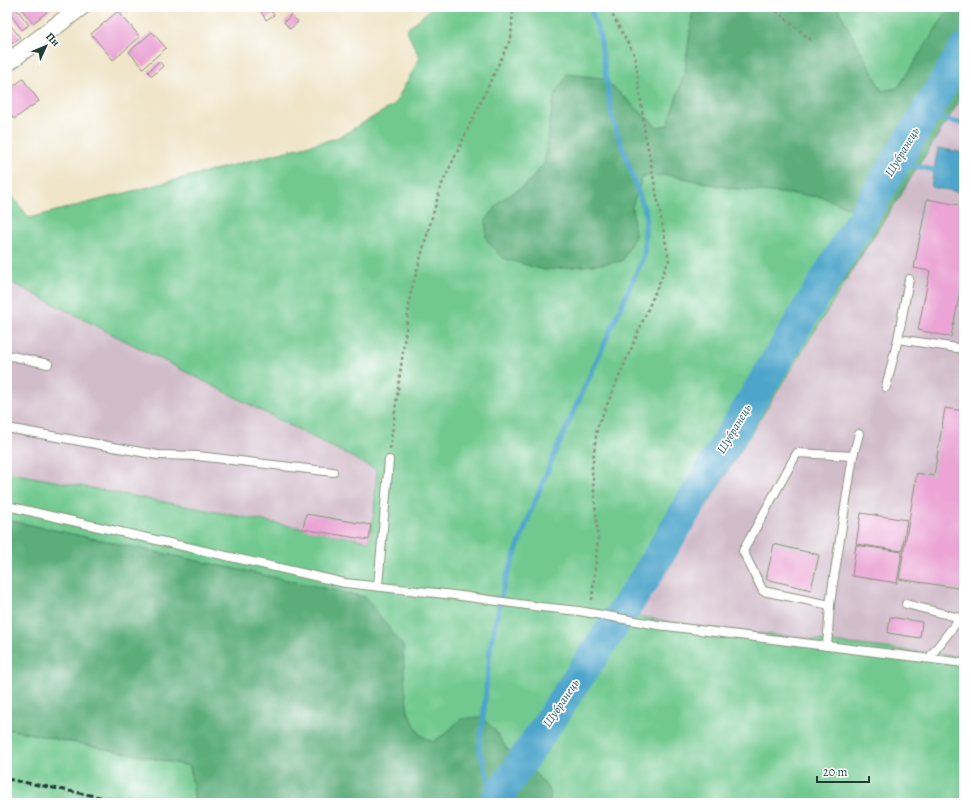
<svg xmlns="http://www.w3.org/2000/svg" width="971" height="810" font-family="Alegreya,serif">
  <rect width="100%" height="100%" fill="#fff"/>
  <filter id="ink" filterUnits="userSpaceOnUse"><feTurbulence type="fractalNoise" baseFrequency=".025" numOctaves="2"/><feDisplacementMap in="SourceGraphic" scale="8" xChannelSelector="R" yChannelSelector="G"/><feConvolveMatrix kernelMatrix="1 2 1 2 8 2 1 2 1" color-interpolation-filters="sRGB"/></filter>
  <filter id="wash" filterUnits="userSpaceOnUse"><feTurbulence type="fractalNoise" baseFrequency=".012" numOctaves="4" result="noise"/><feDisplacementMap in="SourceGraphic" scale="16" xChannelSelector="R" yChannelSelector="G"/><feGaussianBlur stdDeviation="0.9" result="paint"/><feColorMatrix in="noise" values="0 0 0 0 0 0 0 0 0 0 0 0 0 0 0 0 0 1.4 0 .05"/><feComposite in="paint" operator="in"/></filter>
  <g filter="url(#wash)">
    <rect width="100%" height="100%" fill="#f0e5c9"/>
    <!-- industrial -->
    <g fill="#d1bdca">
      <path d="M964,94V657L684,625L638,617L883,221Z"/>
      <path d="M7,280L377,470L374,512L369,542L7,472Z"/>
    </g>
    <!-- green -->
    <g fill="#71c98f" stroke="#488362">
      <path d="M433,7H695L692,17L685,70L668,125L657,127L603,78L554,98L544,164L526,185L500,202L544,270L602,264L622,261L635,236L631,206L643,176L670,175L730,188L823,197L883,221L638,616L684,625L963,657L964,665V803H549L551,792L537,775L506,748L494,729L461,719L445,734L433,742L420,735L408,712L405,687L310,585L7,520V472L369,541L374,512L377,470L7,280V189L29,218L337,138L394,105L420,58L406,30Z"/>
      <path d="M837,7H950L898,88L882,91Z"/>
      <path d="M7,729L190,766L195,803H196H7Z"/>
    </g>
    <!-- forest -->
    <g fill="#5cad7a" stroke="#3e7557">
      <path d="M695,7H837L882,91L898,88L950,7H964V94L902,192H903L777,380L628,613L618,610L860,212L822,197L730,188L670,175L643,176L632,206L635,236L622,261L602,264L544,270L502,258L486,239V220L500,201L526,185L544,164L554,97L567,74L603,78L657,127L668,125L685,70L692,17Z"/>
      <path d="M7,520L310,585L365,597L403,646L405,687L408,712L420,735L433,742L445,734L461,719L480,717L494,729L506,748L537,775L551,792L549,803H195L190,766L7,729Z"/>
    </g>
    <!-- water -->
    <path fill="#4ea5cb" stroke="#367180" d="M938,148L964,153V193L931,187Z"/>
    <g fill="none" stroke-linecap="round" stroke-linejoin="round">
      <!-- stream -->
      <g stroke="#4ea5cb" stroke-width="5">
        <path d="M924,115L943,119L964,124"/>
        <path d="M896,162L934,170"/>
        <path d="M495,801L479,748L483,719L490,649L504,584L533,506L555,453L644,256L646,214L612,117L600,36L590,7"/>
      </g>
      <!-- river -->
      <path stroke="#4ea5cb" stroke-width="31" d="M494,803L644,580L964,49"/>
    </g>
    <g id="blocks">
      <!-- building -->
      <g fill="#eba4d5">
        <path d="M11,7H15L29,25L22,30L7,10Z"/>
        <path d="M20,7H53L33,23Z"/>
        <path d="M116,7H129L122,13Z"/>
        <path d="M265,7H269L274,15L266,20L260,10Z"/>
        <path d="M118,11L140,37L113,60L91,34Z"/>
        <path d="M291,15L298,22L290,29L284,22Z"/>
        <path d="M7,21L20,37L7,48Z"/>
        <path d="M152,32L166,48L143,68L129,52Z"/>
        <path d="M159,61L163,66L152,76L148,72Z"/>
        <path d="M23,79L39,101L14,119L7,110V91Z"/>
        <path d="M927,199L964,206V277H963L951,337L918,330L930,271L914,268Z"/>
        <path d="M945,408L964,411V589L899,579L917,473L934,476Z"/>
        <path d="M861,513L907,520L902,551L856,544Z"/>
        <path d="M306,514L371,525L369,540L303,529Z"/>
        <path d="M774,544L819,555L811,590L766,579Z"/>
        <path d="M856,545L902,552L897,583L852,576Z"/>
        <path d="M890,617L922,622L920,638L888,633Z"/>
      </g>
    </g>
  </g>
  <g filter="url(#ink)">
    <use href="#blocks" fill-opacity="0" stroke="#88917e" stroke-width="1"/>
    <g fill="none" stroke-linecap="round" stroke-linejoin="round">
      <!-- service casing -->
      <g stroke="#88917e" stroke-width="10">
        <g id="service">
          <path d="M909,279L898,339L964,349"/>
          <path d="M7,355L48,364"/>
          <path d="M886,387L898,339"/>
          <path d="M7,428L158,455L198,456L333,472"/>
          <path d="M7,506L345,583L454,595L541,607L579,611L658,625L964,663"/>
          <path d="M378,586L389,460"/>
          <path d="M906,604L960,618H964"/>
          <path d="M830,605L763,591L743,551L797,453L853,456"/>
          <path d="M827,646L830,605L832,590L853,456L859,434"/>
          <path d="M929,658L960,618"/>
        </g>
      </g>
      <!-- minor casing -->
      <g stroke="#88917e" stroke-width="19">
        <path id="minor" d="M7,63L81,7"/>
      </g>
      <!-- path -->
      <g stroke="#88917e" stroke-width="2.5" stroke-dasharray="3 3" stroke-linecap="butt">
        <path d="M772,7L812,41"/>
        <path d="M390,449L411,291L441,186L511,38L513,7"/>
        <path d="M592,600L598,538L592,468L597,428L669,260L645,133L635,56L608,7"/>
      </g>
      <!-- service -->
      <use href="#service" stroke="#fff" stroke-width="8"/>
      <!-- minor -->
      <use href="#minor" stroke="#fff" stroke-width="17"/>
      <!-- rail -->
      <g stroke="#1f3d34" stroke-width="3" stroke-dasharray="6 3" stroke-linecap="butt">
        <path d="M7,779L131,803"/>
        <path d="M7,803H9"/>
      </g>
    </g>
  </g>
  <g text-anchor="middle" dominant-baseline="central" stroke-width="3.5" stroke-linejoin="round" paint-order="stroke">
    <!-- water labels -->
    <g font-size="12" font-style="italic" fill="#2f6169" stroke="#fff">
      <text transform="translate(902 152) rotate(-59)">Шубранець</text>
      <text transform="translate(734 429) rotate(-59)">Шубранець</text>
      <text transform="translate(561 703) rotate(-56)">Шубранець</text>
    </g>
  </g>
  <!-- margin -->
  <rect width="971" height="810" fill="none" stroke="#fff" stroke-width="24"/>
  <!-- north arrow -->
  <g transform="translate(46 46) rotate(46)" stroke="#ffffff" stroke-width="3" paint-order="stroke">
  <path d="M0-3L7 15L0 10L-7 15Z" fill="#1f3d34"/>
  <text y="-6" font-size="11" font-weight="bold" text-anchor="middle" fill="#1f3d34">Пн</text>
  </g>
  <!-- scale -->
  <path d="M817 776v6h52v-6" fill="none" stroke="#1f3d34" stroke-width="2"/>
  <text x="823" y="776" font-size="12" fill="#1f3d34" stroke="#ffffff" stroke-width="3" paint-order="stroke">20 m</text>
</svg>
